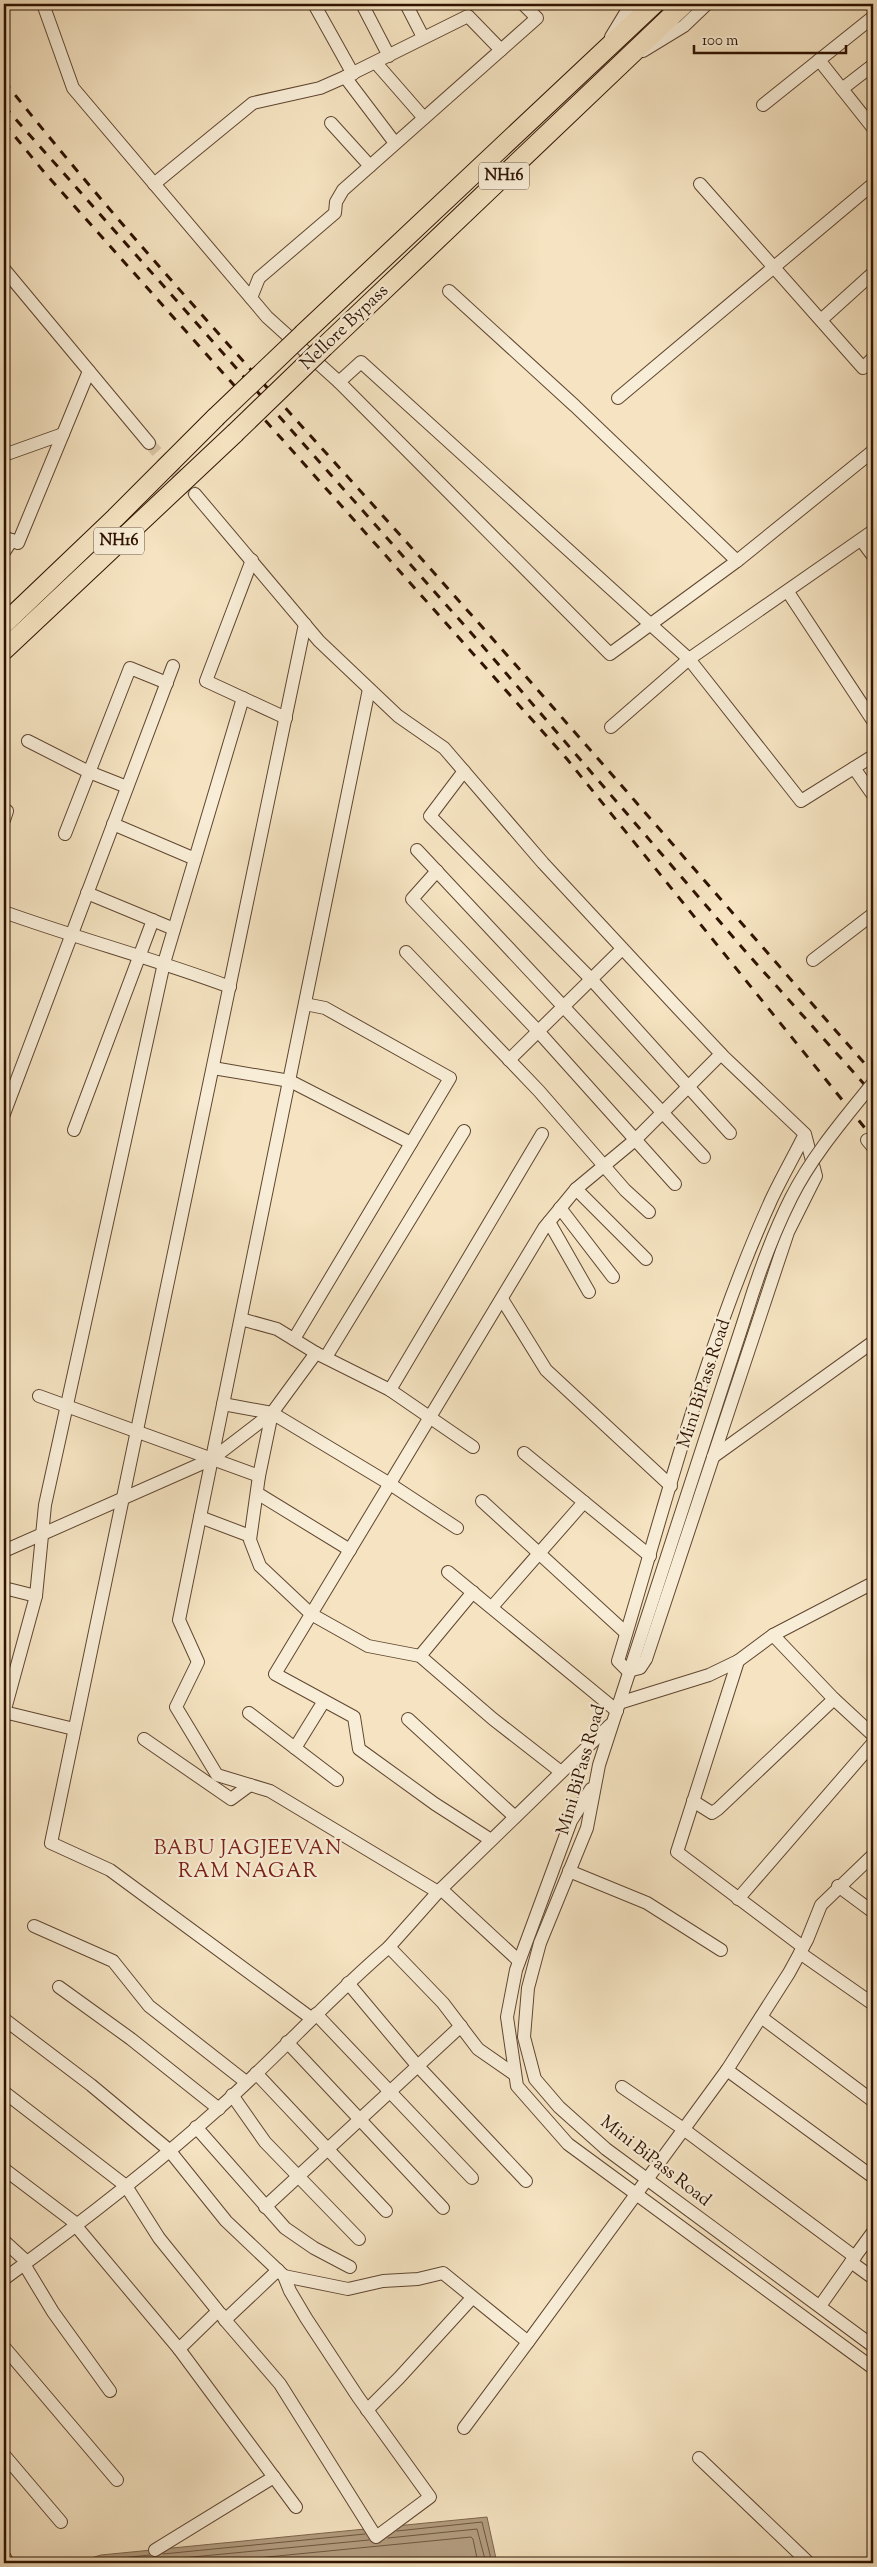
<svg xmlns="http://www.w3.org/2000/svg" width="877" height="2567" font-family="'Sorts Mill Goudy',serif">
  <rect width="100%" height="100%" fill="#f5e3c1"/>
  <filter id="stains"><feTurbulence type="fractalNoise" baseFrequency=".004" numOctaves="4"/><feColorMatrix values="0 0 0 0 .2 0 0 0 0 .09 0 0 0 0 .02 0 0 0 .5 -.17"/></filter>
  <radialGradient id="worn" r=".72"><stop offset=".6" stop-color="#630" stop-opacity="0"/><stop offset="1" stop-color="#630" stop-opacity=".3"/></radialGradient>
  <!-- water -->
  <path fill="#b29c7f" stroke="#7e654c" d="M487,2517L497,2563H74L101,2555Z"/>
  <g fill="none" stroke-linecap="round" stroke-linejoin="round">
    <!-- shore -->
    <g stroke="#705740" stroke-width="1">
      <path d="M397,2531L482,2522L492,2563"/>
      <path d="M388,2538L477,2529L486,2563"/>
      <path d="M163,2554L365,2534"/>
      <path d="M91,2563L102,2560L150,2555"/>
      <path d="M130,2563L369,2540"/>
      <path d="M206,2563L471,2537L473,2539L478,2563"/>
    </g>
    <!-- minor-tunnel -->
    <path stroke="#d7c4a4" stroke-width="12" stroke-dasharray="12 6" stroke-linecap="butt" d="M149,443L195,494"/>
    <!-- minor casing -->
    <g stroke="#604630" stroke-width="14">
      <g id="minor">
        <path d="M43,4L73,88L267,317L339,382L361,362L650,624L689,659L801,801L873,756"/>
        <path d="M314,4L353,74"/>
        <path d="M362,4L389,56"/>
        <path d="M406,4L423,37"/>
        <path d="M611,37L631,4"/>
        <path d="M643,51L684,26L707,4"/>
        <path d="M819,60L873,128"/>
        <path d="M376,63L424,118"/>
        <path d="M345,77L395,143"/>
        <path d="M842,89L873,65"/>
        <path d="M763,105L873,17"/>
        <path d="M331,123L370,166"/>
        <path d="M154,184L253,103L320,88L345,77L468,16L501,50"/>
        <path d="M700,184L863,368L873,358"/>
        <path d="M4,269L149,443"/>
        <path d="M449,291L575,406L737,561"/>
        <path d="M251,298L259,278L335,213L336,202L343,190L537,18L523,4"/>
        <path d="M821,320L873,273"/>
        <path d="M339,382L610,654L737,561L873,451"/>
        <path d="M618,398L873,184"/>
        <path d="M4,455L63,434"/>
        <path d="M195,494L319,641L398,716L444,748L543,863L674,1004L724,1057L805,1134L816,1176L788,1232L646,1659L640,1668L628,1671L618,1661C665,1507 705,1345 772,1198C782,1177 794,1156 805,1134"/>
        <path d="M4,537L18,543L89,371"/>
        <path d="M861,540L873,556"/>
        <path d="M4,552L12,540"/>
        <path d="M252,560L206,681L286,718"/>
        <path d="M788,592L873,721"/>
        <path d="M305,624L51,1843L110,1870L311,2018"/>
        <path d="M369,689L179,1620L198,1662L176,1707L217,1775L270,1791L438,1892"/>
        <path d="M611,727L689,659L873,531"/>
        <path d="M28,741L89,772L127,787"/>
        <path d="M854,768L873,795"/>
        <path d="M464,771L430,816L591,979L730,1133"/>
        <path d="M4,820L7,811"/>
        <path d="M113,824L195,859"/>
        <path d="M65,834L130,668L167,683"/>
        <path d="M417,850L704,1157"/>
        <path d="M437,871L412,899L537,1030L675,1184"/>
        <path d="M87,893L174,929"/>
        <path d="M4,912C79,939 155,959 230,987"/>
        <path d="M406,952L539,1091L625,1190L649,1212"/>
        <path d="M813,960L873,914"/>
        <path d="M509,1060L622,949"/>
        <path d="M213,1068L290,1081L411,1143"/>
        <path d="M4,1114L173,666"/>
        <path d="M74,1130L153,920"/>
        <path d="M867,1140L873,1147"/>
        <path d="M576,1189L646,1259"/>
        <path d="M560,1208L613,1277"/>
        <path d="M549,1222L589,1292"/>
        <path d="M502,1299L546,1370L671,1486"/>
        <path d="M747,1311L599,1765L587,1828L540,1943L528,1988L524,2037L535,2079L559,2107L606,2149L873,2346"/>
        <path d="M241,1319L277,1329L316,1353L390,1390L473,1447"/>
        <path d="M294,1339L450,1078L325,1008L305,1004"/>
        <path d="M316,1353L272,1413L259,1476L250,1540L260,1566L311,1614L368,1646L420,1656L493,1719L561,1772"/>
        <path d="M326,1357L464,1131"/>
        <path d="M390,1390L542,1134"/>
        <path d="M39,1396L259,1476"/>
        <path d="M223,1404L272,1413L390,1484L457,1528"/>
        <path d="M524,1453L650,1556"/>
        <path d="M713,1457L873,1342"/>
        <path d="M257,1493L350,1550"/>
        <path d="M482,1501L626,1633"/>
        <path d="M200,1517L250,1536"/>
        <path d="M4,1551L212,1459L272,1413"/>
        <path d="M448,1572L617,1711"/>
        <path d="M4,1588L36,1596"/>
        <path d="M492,1607L584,1502"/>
        <path d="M773,1635L834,1699L873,1735"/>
        <path d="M420,1656L473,1592"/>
        <path d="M738,1661L677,1852L803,1947"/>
        <path d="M619,1703L709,1675L738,1661L773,1635L873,1583"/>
        <path d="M4,1712L74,1729"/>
        <path d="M4,1713L36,1596L45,1505L164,963L243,698"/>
        <path d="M249,1713L337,1780"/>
        <path d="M408,1719L515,1817"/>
        <path d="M144,1739L231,1799L250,1785"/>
        <path d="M295,1748L324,1701"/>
        <path d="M591,1789L571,1821L516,1970L507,2017L517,2086L568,2144L873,2368"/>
        <path d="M693,1801L712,1813L718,1809L834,1699"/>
        <path d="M491,1840L435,1804L359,1749L354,1717L275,1674L544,1228L576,1189L635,1140L721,1054"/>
        <path d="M569,1871L647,1903L721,1950"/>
        <path d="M838,1886L873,1912"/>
        <path d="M441,1889L519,1961"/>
        <path d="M738,1899L873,1743"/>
        <path d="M34,1926L113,1961L149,2006L246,2082"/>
        <path d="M800,1953L873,2004"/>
        <path d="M348,1983L415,2063L526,2181"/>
        <path d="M59,1987L131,2039L219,2109"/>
        <path d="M316,2014L472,2178"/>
        <path d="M761,2017L873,2101"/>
        <path d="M4,2019L91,2085L169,2150L226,2221L284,2276L290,2291L306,2318L358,2397L430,2497L376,2537L280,2384L225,2320"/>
        <path d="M287,2042L443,2208"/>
        <path d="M727,2070L873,2177"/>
        <path d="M256,2073L386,2211"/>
        <path d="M514,2074L478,2049L443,2003L389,1947L438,1892L610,1725"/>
        <path d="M622,2087L682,2128L855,2257"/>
        <path d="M4,2092L126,2186L159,2238L218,2311L179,2349L76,2226"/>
        <path d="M232,2095L265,2142L359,2239"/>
        <path d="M196,2127L285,2228L314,2248L350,2267"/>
        <path d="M4,2169L78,2225"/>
        <path d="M265,2207L461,2026"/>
        <path d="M873,2232L851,2262L873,2278"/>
        <path d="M4,2241L27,2262"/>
        <path d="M24,2264L53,2312L110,2391"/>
        <path d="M284,2276L348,2289L383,2281L418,2279L443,2273L528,2342L464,2428"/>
        <path d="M4,2279C78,2225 150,2170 218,2109C277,2057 329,1998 389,1947"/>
        <path d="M820,2306L851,2262"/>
        <path d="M221,2314L225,2320L278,2270"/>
        <path d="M528,2342L727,2070L789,1973L807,1940L821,1905L873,1855"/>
        <path d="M4,2347L117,2480"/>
        <path d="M179,2349L296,2507"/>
        <path d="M367,2410L399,2378L472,2298"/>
        <path d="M4,2455L61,2522"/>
        <path d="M699,2458L809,2563"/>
        <path d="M155,2550L274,2477"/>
        <path d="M4,2556L8,2563"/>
      </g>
    </g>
    <!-- highway casing -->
    <g stroke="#2f1200" stroke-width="21">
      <g id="highway">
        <path d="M303,334L654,4"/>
        <path d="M324,347L684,4"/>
        <path d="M4,624L115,518L216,417"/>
        <path d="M4,650L235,433"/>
      </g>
    </g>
    <!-- minor -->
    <use href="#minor" stroke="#f8edd7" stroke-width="12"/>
    <!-- highway -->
    <use href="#highway" stroke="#f5e3c1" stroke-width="19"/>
    <!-- rail -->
    <g stroke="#2f1200" stroke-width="3" stroke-dasharray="9 9" stroke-linecap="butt">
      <path d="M4,81C137,249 284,405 427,565C577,733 724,904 873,1073"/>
      <path d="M4,106L480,643L746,952L873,1094"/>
      <path d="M4,123L44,172L567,759L873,1138"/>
    </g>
    <!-- minor-bridge casing -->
    <g stroke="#604630" stroke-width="14" stroke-linecap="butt">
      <path id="minor-bridge" d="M747,1311C759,1272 773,1234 791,1198C812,1156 844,1119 873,1083"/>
    </g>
    <!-- highway-bridge casing -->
    <g stroke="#2f1200" stroke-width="21" stroke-linecap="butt">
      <g id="highway-bridge">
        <path d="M216,417L303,334"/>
        <path d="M235,433L324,347"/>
      </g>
    </g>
    <!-- minor-bridge -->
    <use href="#minor-bridge" stroke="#f8edd7" stroke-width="12"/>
    <!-- highway-bridge -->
    <use href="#highway-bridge" stroke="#f5e3c1" stroke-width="19"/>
  </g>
  <g text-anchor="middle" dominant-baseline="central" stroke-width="4.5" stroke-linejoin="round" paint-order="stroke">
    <!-- shield labels -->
    <g fill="#f8edd7" stroke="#6b5440" stroke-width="1">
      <rect x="479" y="162.5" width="50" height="27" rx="4"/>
      <rect x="94" y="527.5" width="50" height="27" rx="4"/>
    </g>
    <g font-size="16" font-weight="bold" fill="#2f1200">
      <text x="504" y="176">NH16</text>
      <text x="119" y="541">NH16</text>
    </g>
    <!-- street labels -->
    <g font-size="18" fill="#2f1200" stroke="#f8edd7">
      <text transform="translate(345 328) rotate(-44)">Nellore Bypass</text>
      <text transform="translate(705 1384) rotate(-72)">Mini BiPass Road</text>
      <text transform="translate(582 1770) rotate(-74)">Mini BiPass Road</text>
      <text transform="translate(655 2162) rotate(38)">Mini BiPass Road</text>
    </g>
    <!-- quarter labels -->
    <g font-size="20" letter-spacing="1" fill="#7a1f14" stroke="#f8edd7">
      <text x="248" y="1849">BABU JAGJEEVAN<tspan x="248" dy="23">RAM NAGAR</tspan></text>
    </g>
  </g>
  <!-- margin -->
  <rect width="877" height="2567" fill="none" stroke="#f5e3c1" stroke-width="20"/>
  <rect x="5" y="5" width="867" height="2557" fill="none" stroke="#2f1200" stroke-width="2.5"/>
  <rect x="10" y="10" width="857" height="2547" fill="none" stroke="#2f1200"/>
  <!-- scale -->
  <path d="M694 45v8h152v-8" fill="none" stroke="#2f1200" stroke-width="2.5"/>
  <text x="702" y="45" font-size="15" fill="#2f1200" stroke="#f8edd7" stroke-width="4" paint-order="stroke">100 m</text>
  <rect width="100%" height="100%" filter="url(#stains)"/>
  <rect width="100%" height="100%" fill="url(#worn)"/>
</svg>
